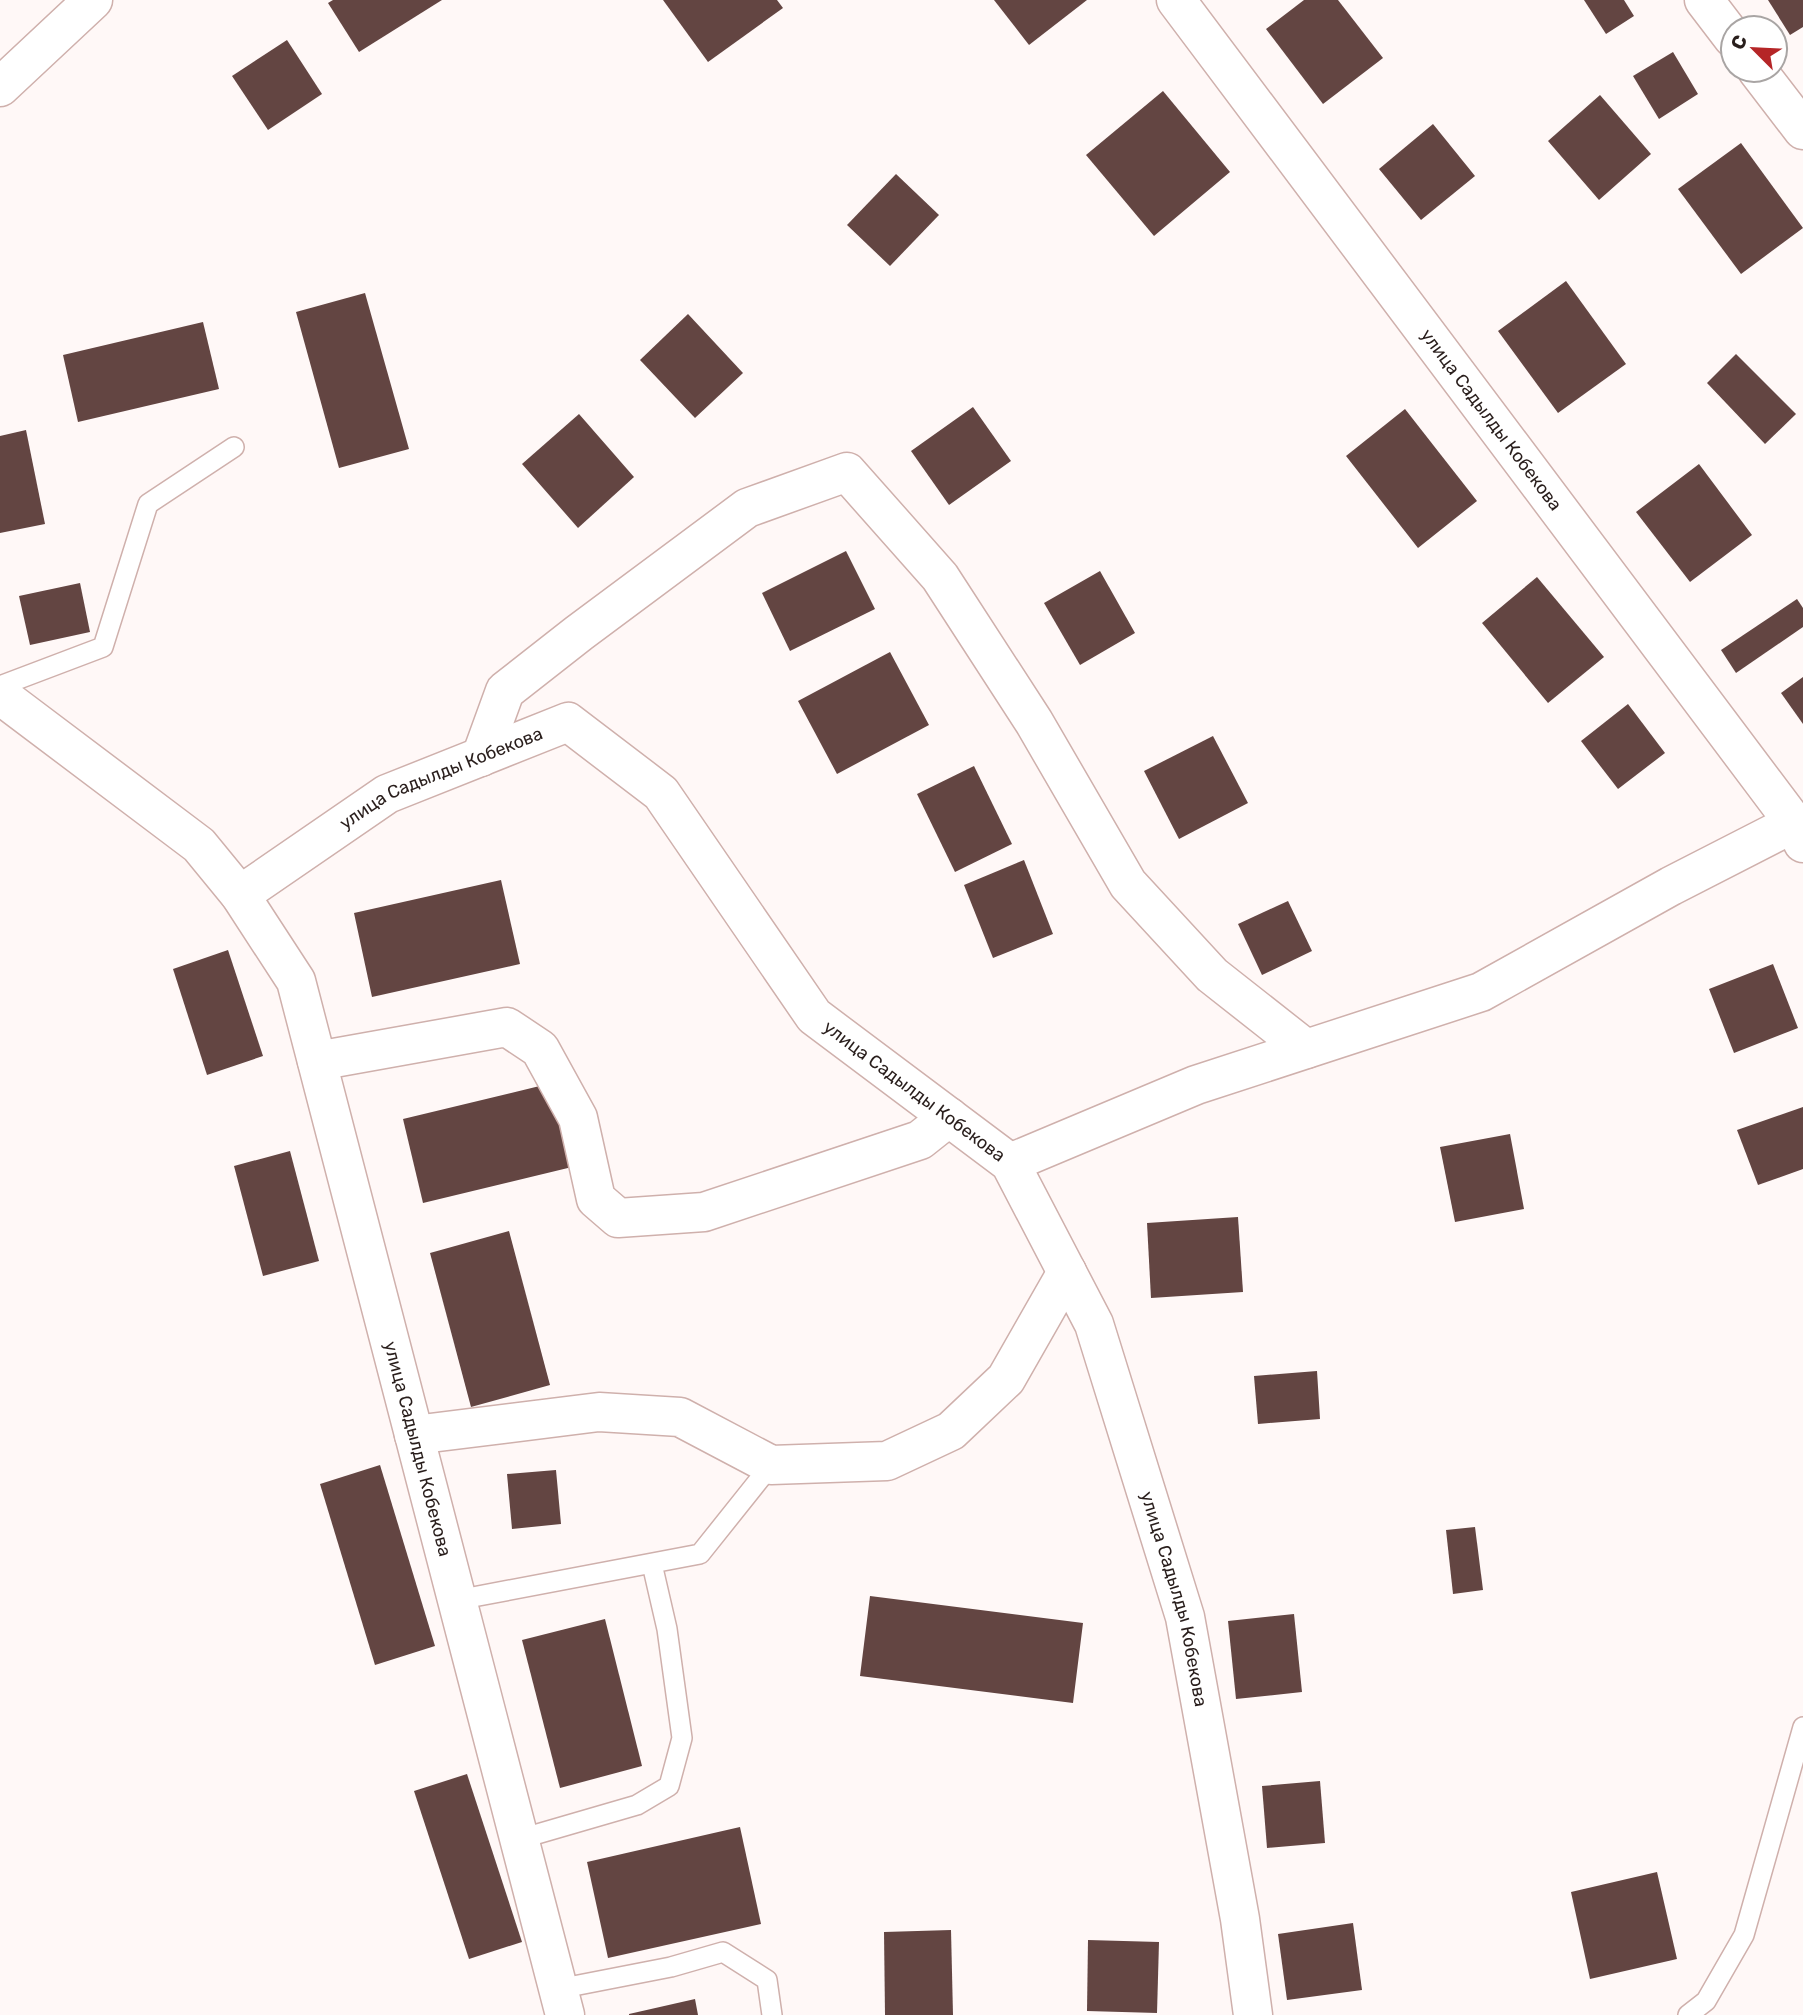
<svg xmlns="http://www.w3.org/2000/svg" width="1803" height="2015" font-family="Rubik,sans-serif">
  <rect width="100%" height="100%" fill="#fff8f7"/>
  <!-- building -->
  <g fill="#634542">
    <path d="M333,0H442L359,52L328,3Z"/>
    <path d="M663,0H777L783,8L708,62Z"/>
    <path d="M994,0H1087L1029,45Z"/>
    <path d="M1304,0H1338L1383,58L1323,104L1266,29Z"/>
    <path d="M1584,0H1624L1634,16L1606,34Z"/>
    <path d="M1768,0H1803V27L1790,35Z"/>
    <path d="M287,40L322,94L268,130L232,76Z"/>
    <path d="M1673,52L1698,94L1659,119L1633,76Z"/>
    <path d="M1163,91L1230,172L1154,236L1086,155Z"/>
    <path d="M1600,95L1651,154L1599,200L1548,141Z"/>
    <path d="M1433,124L1475,176L1421,220L1379,169Z"/>
    <path d="M1741,143L1803,228L1741,274L1678,189Z"/>
    <path d="M896,174L939,215L890,266L847,225Z"/>
    <path d="M1566,281L1626,364L1558,413L1498,331Z"/>
    <path d="M365,293L409,449L339,468L296,312Z"/>
    <path d="M688,314L743,373L695,418L640,360Z"/>
    <path d="M203,322L219,389L78,422L63,355Z"/>
    <path d="M1736,354L1796,414L1765,444L1707,383Z"/>
    <path d="M973,407L1011,461L949,505L911,451Z"/>
    <path d="M1405,409L1477,501L1418,548L1346,456Z"/>
    <path d="M579,414L634,477L578,528L522,464Z"/>
    <path d="M26,430L45,524L0,533V436Z"/>
    <path d="M1699,464L1752,535L1690,582L1636,512Z"/>
    <path d="M846,551L875,609L790,651L762,593Z"/>
    <path d="M1100,571L1135,633L1080,665L1044,603Z"/>
    <path d="M1537,577L1604,657L1548,703L1482,623Z"/>
    <path d="M80,583L90,632L30,645L19,596Z"/>
    <path d="M1797,599L1803,608V627L1736,673L1721,650Z"/>
    <path d="M890,652L929,725L837,774L798,701Z"/>
    <path d="M1803,677V724L1781,693Z"/>
    <path d="M1628,704L1665,753L1618,789L1581,741Z"/>
    <path d="M1213,736L1248,803L1179,839L1144,771Z"/>
    <path d="M974,766L1012,844L955,872L917,794Z"/>
    <path d="M1024,860L1053,934L993,958L964,885Z"/>
    <path d="M501,880L520,964L372,997L354,913Z"/>
    <path d="M1288,901L1312,951L1262,975L1238,924Z"/>
    <path d="M228,950L263,1056L207,1075L173,969Z"/>
    <path d="M1773,964L1798,1028L1734,1053L1709,989Z"/>
    <path d="M552,1083L572,1167L423,1203L403,1119Z"/>
    <path d="M1803,1107V1169L1758,1185L1737,1130Z"/>
    <path d="M1510,1134L1524,1209L1455,1222L1440,1147Z"/>
    <path d="M290,1151L319,1261L263,1276L234,1166Z"/>
    <path d="M1238,1217L1243,1292L1151,1298L1147,1223Z"/>
    <path d="M509,1231L550,1385L471,1407L430,1253Z"/>
    <path d="M1317,1371L1320,1419L1258,1424L1254,1376Z"/>
    <path d="M380,1465L435,1646L375,1665L320,1484Z"/>
    <path d="M556,1470L561,1524L512,1529L507,1474Z"/>
    <path d="M1475,1527L1483,1590L1453,1594L1446,1530Z"/>
    <path d="M870,1596L1083,1623L1073,1703L860,1676Z"/>
    <path d="M1294,1614L1302,1692L1236,1699L1228,1621Z"/>
    <path d="M605,1619L642,1766L560,1788L522,1640Z"/>
    <path d="M467,1774L522,1942L469,1959L414,1791Z"/>
    <path d="M1320,1781L1325,1843L1267,1848L1262,1786Z"/>
    <path d="M740,1827L761,1924L608,1958L587,1862Z"/>
    <path d="M1657,1872L1677,1959L1590,1979L1571,1892Z"/>
    <path d="M1353,1923L1362,1990L1287,2000L1278,1934Z"/>
    <path d="M951,1930L953,2015H885L884,1932Z"/>
    <path d="M1088,1940L1159,1942L1157,2013L1087,2011Z"/>
    <path d="M695,1999L698,2015H629V2014Z"/>
  </g>
  <g fill="none" stroke-linecap="round" stroke-linejoin="round">
    <!-- service casing -->
    <g stroke="#cfb0ac" stroke-width="22">
      <g id="service">
        <path d="M0,686L103,647L148,504L234,447"/>
        <path d="M457,1600L700,1554L771,1465"/>
        <path d="M520,1839L637,1805L669,1786L682,1738L667,1629L652,1564"/>
        <path d="M558,1989L671,1967L723,1952L767,1980L772,2015"/>
        <path d="M1688,2015L1706,2001L1744,1935L1803,1727"/>
      </g>
    </g>
    <!-- minor casing -->
    <g stroke="#cfb0ac" stroke-width="41">
      <g id="minor">
        <path id="s1" d="M1176,0L1794,823L1803,843"/>
        <path d="M1704,0L1733,38"/>
        <path d="M1757,70L1803,130"/>
        <path d="M0,87L93,0"/>
        <path id="s2" d="M0,695L199,845L240,895L296,981L565,2015"/>
        <path d="M481,757L505,691L579,633L747,508L847,472L940,577L1034,722L1128,884L1212,975L1306,1049"/>
        <path id="s3" d="M240,895L387,794L568,722L661,793L814,1016L1010,1163L1094,1324L1185,1617L1240,1919L1253,2015"/>
        <path d="M317,1061L507,1027L540,1049L578,1118L596,1199L618,1218L704,1212L920,1140L949,1117"/>
        <path d="M1010,1163L1196,1085L1481,992L1671,886L1794,823"/>
        <path d="M414,1435L599,1412L680,1417L771,1465L887,1461L951,1431L1006,1379L1067,1272"/>
      </g>
    </g>
    <!-- service -->
    <use href="#service" stroke="#fff" stroke-width="19"/>
    <!-- minor -->
    <use href="#minor" stroke="#fff" stroke-width="38"/>
  </g>
  <g text-anchor="middle" dominant-baseline="central" stroke-width="7" stroke-linejoin="round" paint-order="stroke">
    <!-- street labels -->
    <g font-size="18" fill="#291e1c" stroke="#fff">
      <text stroke="none"><textPath href="#s1" startOffset="525">улица Садылды Кобекова</textPath></text>
      <text stroke="none"><textPath href="#s3" startOffset="234">улица Садылды Кобекова</textPath></text>
      <text stroke="none"><textPath href="#s3" startOffset="886">улица Садылды Кобекова</textPath></text>
      <text stroke="none"><textPath href="#s2" startOffset="900">улица Садылды Кобекова</textPath></text>
      <text stroke="none"><textPath href="#s3" startOffset="1474">улица Садылды Кобекова</textPath></text>
    </g>
  </g>
  <!-- north arrow -->
  <g transform="translate(1754 49) rotate(294)"><circle r="33" fill="#ffffff" stroke="#a9a5a4" stroke-width="2"/>
  <path d="M0-5L12 26L0 18L-12 26Z" fill="#b52527"/>
  <text y="-10" font-size="19" font-weight="bold" text-anchor="middle" fill="#291e1c">С</text>
  </g>
</svg>
